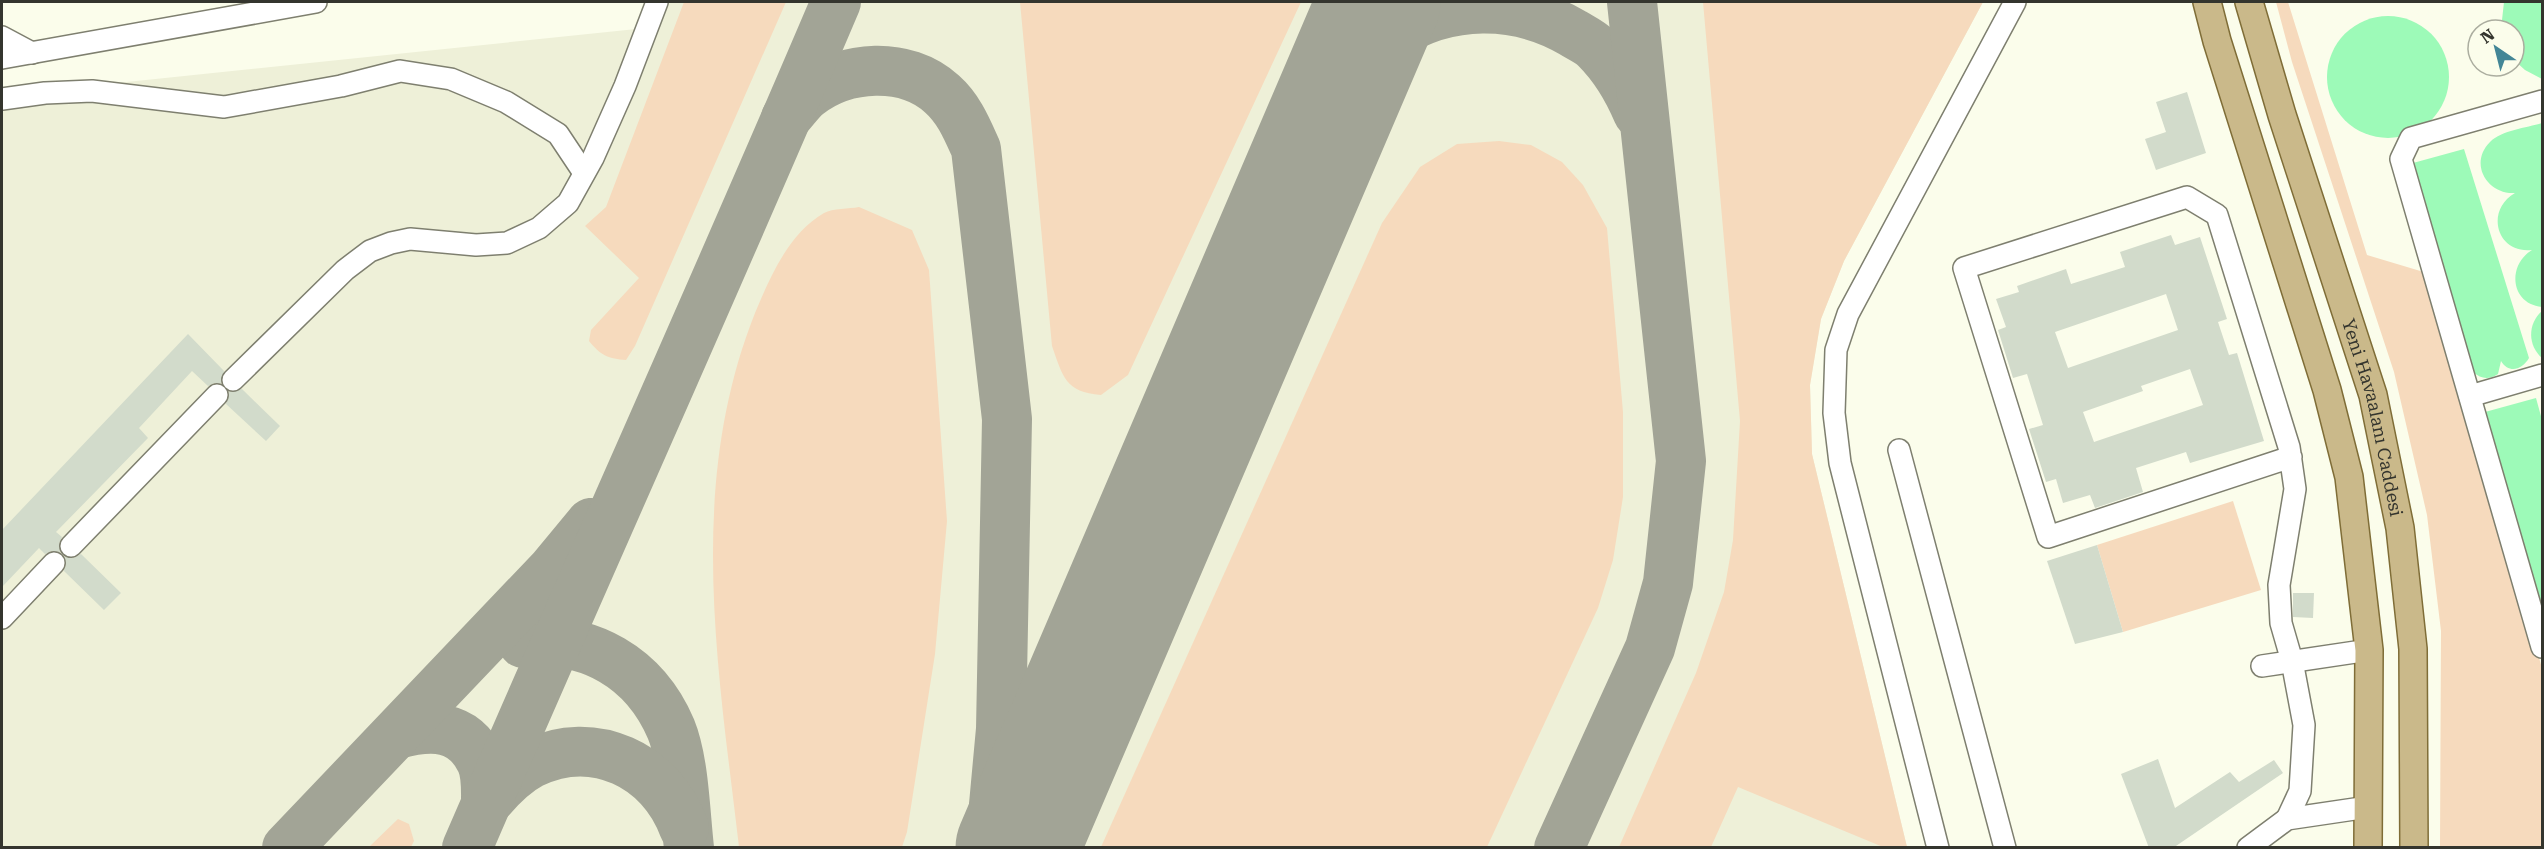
<svg xmlns="http://www.w3.org/2000/svg" width="2544" height="849" font-family="'Roboto Serif',serif">
  <rect width="100%" height="100%" fill="#fbfdeb"/>
  <!-- built -->
  <path fill="#eef0d8" d="M656,2H1983L1844,261L1821,319L1810,385L1812,454L1907,847H2V95L646,28Z"/>
  <!-- green -->
  <g fill="#f6dabd">
    <path d="M684,2H786L635,346L626,360C609,359 600,355 589,341L591,330L639,278L585,226L606,207Z"/>
    <path d="M1020,2H1301L1128,375L1101,395C1065,392 1063,377 1052,346Z"/>
    <path d="M1703,2H1983L1844,261L1821,319L1810,385L1812,454L1907,847H1883L1738,787L1711,847H1619L1696,673L1724,592L1733,540L1740,421Z"/>
    <path d="M2276,2H2288L2367,255L2427,273L2542,668V847H2440L2441,631L2427,515L2394,372L2292,62Z"/>
    <path d="M1499,141L1531,145L1562,162L1583,185L1607,228L1623,412V497L1613,560L1598,608L1487,847H1101L1382,223L1420,167L1457,144Z"/>
    <path d="M859,207L912,230L929,270L947,521L935,654L907,832L902,847H739C718,667 686,487 755,313C770,277 789,233 824,213C833,208 849,209 859,207Z"/>
    <path d="M2233,501L2261,590L2123,632L2097,545Z"/>
    <path d="M398,819L409,824L414,841L411,847H369Z"/>
  </g>
  <!-- water -->
  <g fill="#9dfab8">
    <path d="M2504,2H2542V79L2525,70L2514,60V30L2501,29Z"/>
    <circle cx="2388" cy="77" r="61"/>
    <path d="M2542,123V307C2510,304 2507,265 2532,250C2496,254 2485,210 2515,193C2488,195 2468,164 2490,142C2502,130 2526,128 2542,123Z"/>
    <path d="M2464,149L2529,358C2522,370 2509,374 2501,361L2498,374C2489,380 2481,379 2473,372L2413,163Z"/>
    <path d="M2542,311V358C2528,346 2527,324 2542,311Z"/>
    <path d="M2536,398L2542,420V613L2485,412Z"/>
  </g>
  <g fill="none" stroke-linecap="round" stroke-linejoin="round">
    <!-- taxiway -->
    <g stroke="#a2a496" stroke-width="50">
      <path d="M1349,70L1370,21L1374,2"/>
      <path d="M1333,109C1350,82 1366,54 1393,36C1448,0 1517,0 1573,33C1581,38 1590,42 1596,48C1614,66 1628,89 1638,113"/>
      <path d="M786,118C793,111 800,100 808,94C845,65 906,61 942,94C959,109 967,129 976,149L1007,419L1001,729L990,848"/>
      <path d="M523,643C589,635 645,668 671,729C684,761 685,813 689,848"/>
      <path d="M397,734C431,725 463,724 481,761C487,773 486,790 486,803"/>
      <path d="M490,799C502,785 515,772 532,763C594,733 661,765 684,828"/>
      <path d="M287,848L553,569L591,523"/>
      <path d="M467,848C589,565 716,285 836,2"/>
      <path d="M1559,848L1650,648L1668,583L1681,461L1632,2"/>
    </g>
    <!-- runway -->
    <path stroke="#a2a496" stroke-width="123" d="M1017,848L1379,2"/>
  </g>
  <!-- building -->
  <g fill="#d2dbcb" fill-rule="evenodd">
    <path d="M2187,92L2206,153L2156,170L2145,139L2166,132L2156,102Z"/>
    <path d="M2171,235L2175,245L2200,237L2227,319L2218,322L2229,355L2237,353L2264,441L2190,463L2186,452L2136,468L2143,492L2095,508L2090,495L2063,503L2056,479L2046,482L2029,429L2043,425L2027,374L2013,378L1998,330L2006,327L1996,299L2019,292L2017,286L2066,269L2071,284L2125,267L2120,252ZM2166,294L2178,330L2068,368L2055,332ZM2190,369L2203,405L2094,442L2083,412L2143,391L2141,386Z"/>
    <path d="M188,334L224,371L221,383H214L208,386L192,371L139,428L148,438L56,532L62,537L59,543L60,552L51,551L45,554L39,548L2,587V530Z"/>
    <path d="M242,389L280,426L266,441L226,404L229,392Z"/>
    <path d="M2097,545L2123,632L2075,644L2047,561Z"/>
    <path d="M81,554L121,593L104,610L64,571L66,565L65,557L74,558Z"/>
    <path d="M2293,593H2314L2313,618L2293,617Z"/>
    <path d="M2158,759L2175,808L2230,772L2239,782L2274,760L2283,773L2173,848H2149L2121,774Z"/>
  </g>
  <g fill="none" stroke-linecap="round" stroke-linejoin="round">
    <!-- minor casing -->
    <g stroke="#7e7f6f" stroke-width="24">
      <g id="minor">
        <path d="M2,37L32,53"/>
        <path d="M2,58L316,2"/>
        <path d="M2,99L45,93L92,91L224,107L341,86L400,71L451,79L506,102L558,134L584,173"/>
        <path d="M2542,101L2411,138L2401,159L2542,647"/>
        <path d="M233,380L345,270L370,251L391,243L410,239L476,245L507,243L539,228L568,203L593,158L625,86L657,2"/>
        <path d="M2470,396L2542,375"/>
        <path d="M1899,450L2005,848"/>
        <path d="M71,546L217,395"/>
        <path d="M2,618L54,563"/>
        <path d="M2262,666L2369,650"/>
        <path d="M2287,819L2300,791L2304,725L2292,661L2281,623L2279,585L2295,489L2289,447L2217,215L2187,197L1964,268L2048,537L2291,457"/>
        <path d="M1938,848L1840,463L1834,413L1836,350L1848,314L2015,2"/>
        <path d="M2248,848L2287,819L2368,807"/>
      </g>
    </g>
    <!-- major casing -->
    <g stroke="#7f6d37" stroke-width="30">
      <g id="major">
        <path d="M2207,2L2217,41L2327,390L2349,477L2369,650L2368,848"/>
        <path id="s1" d="M2249,2L2282,115L2373,395L2400,528L2413,649L2414,848"/>
      </g>
    </g>
    <!-- minor -->
    <use href="#minor" stroke="#fff" stroke-width="21"/>
    <!-- major -->
    <use href="#major" stroke="#cab98a" stroke-width="27"/>
  </g>
  <g text-anchor="middle" dominant-baseline="central" stroke-width="4.5" stroke-linejoin="round" paint-order="stroke">
    <!-- street labels -->
    <g font-size="18" fill="#34352e" stroke="#fbfdeb">
      <text stroke="none"><textPath href="#s1" startOffset="434">Yeni Havaalanı Caddesi</textPath></text>
    </g>
  </g>
  <!-- border -->
  <rect width="2544" height="849" fill="none" stroke="#34352e" stroke-width="6"/>
  <!-- north arrow -->
  <g transform="translate(2496 48) rotate(325)"><circle r="28" fill="#fbfdeb" stroke="#abad9f" stroke-width="1.5"/>
  <path d="M0-4.5L10 22L0 15L-10 22Z" fill="#438696"/>
  <text y="-9" font-size="16" font-weight="bold" text-anchor="middle" fill="#34352e">N</text>
  </g>
</svg>
